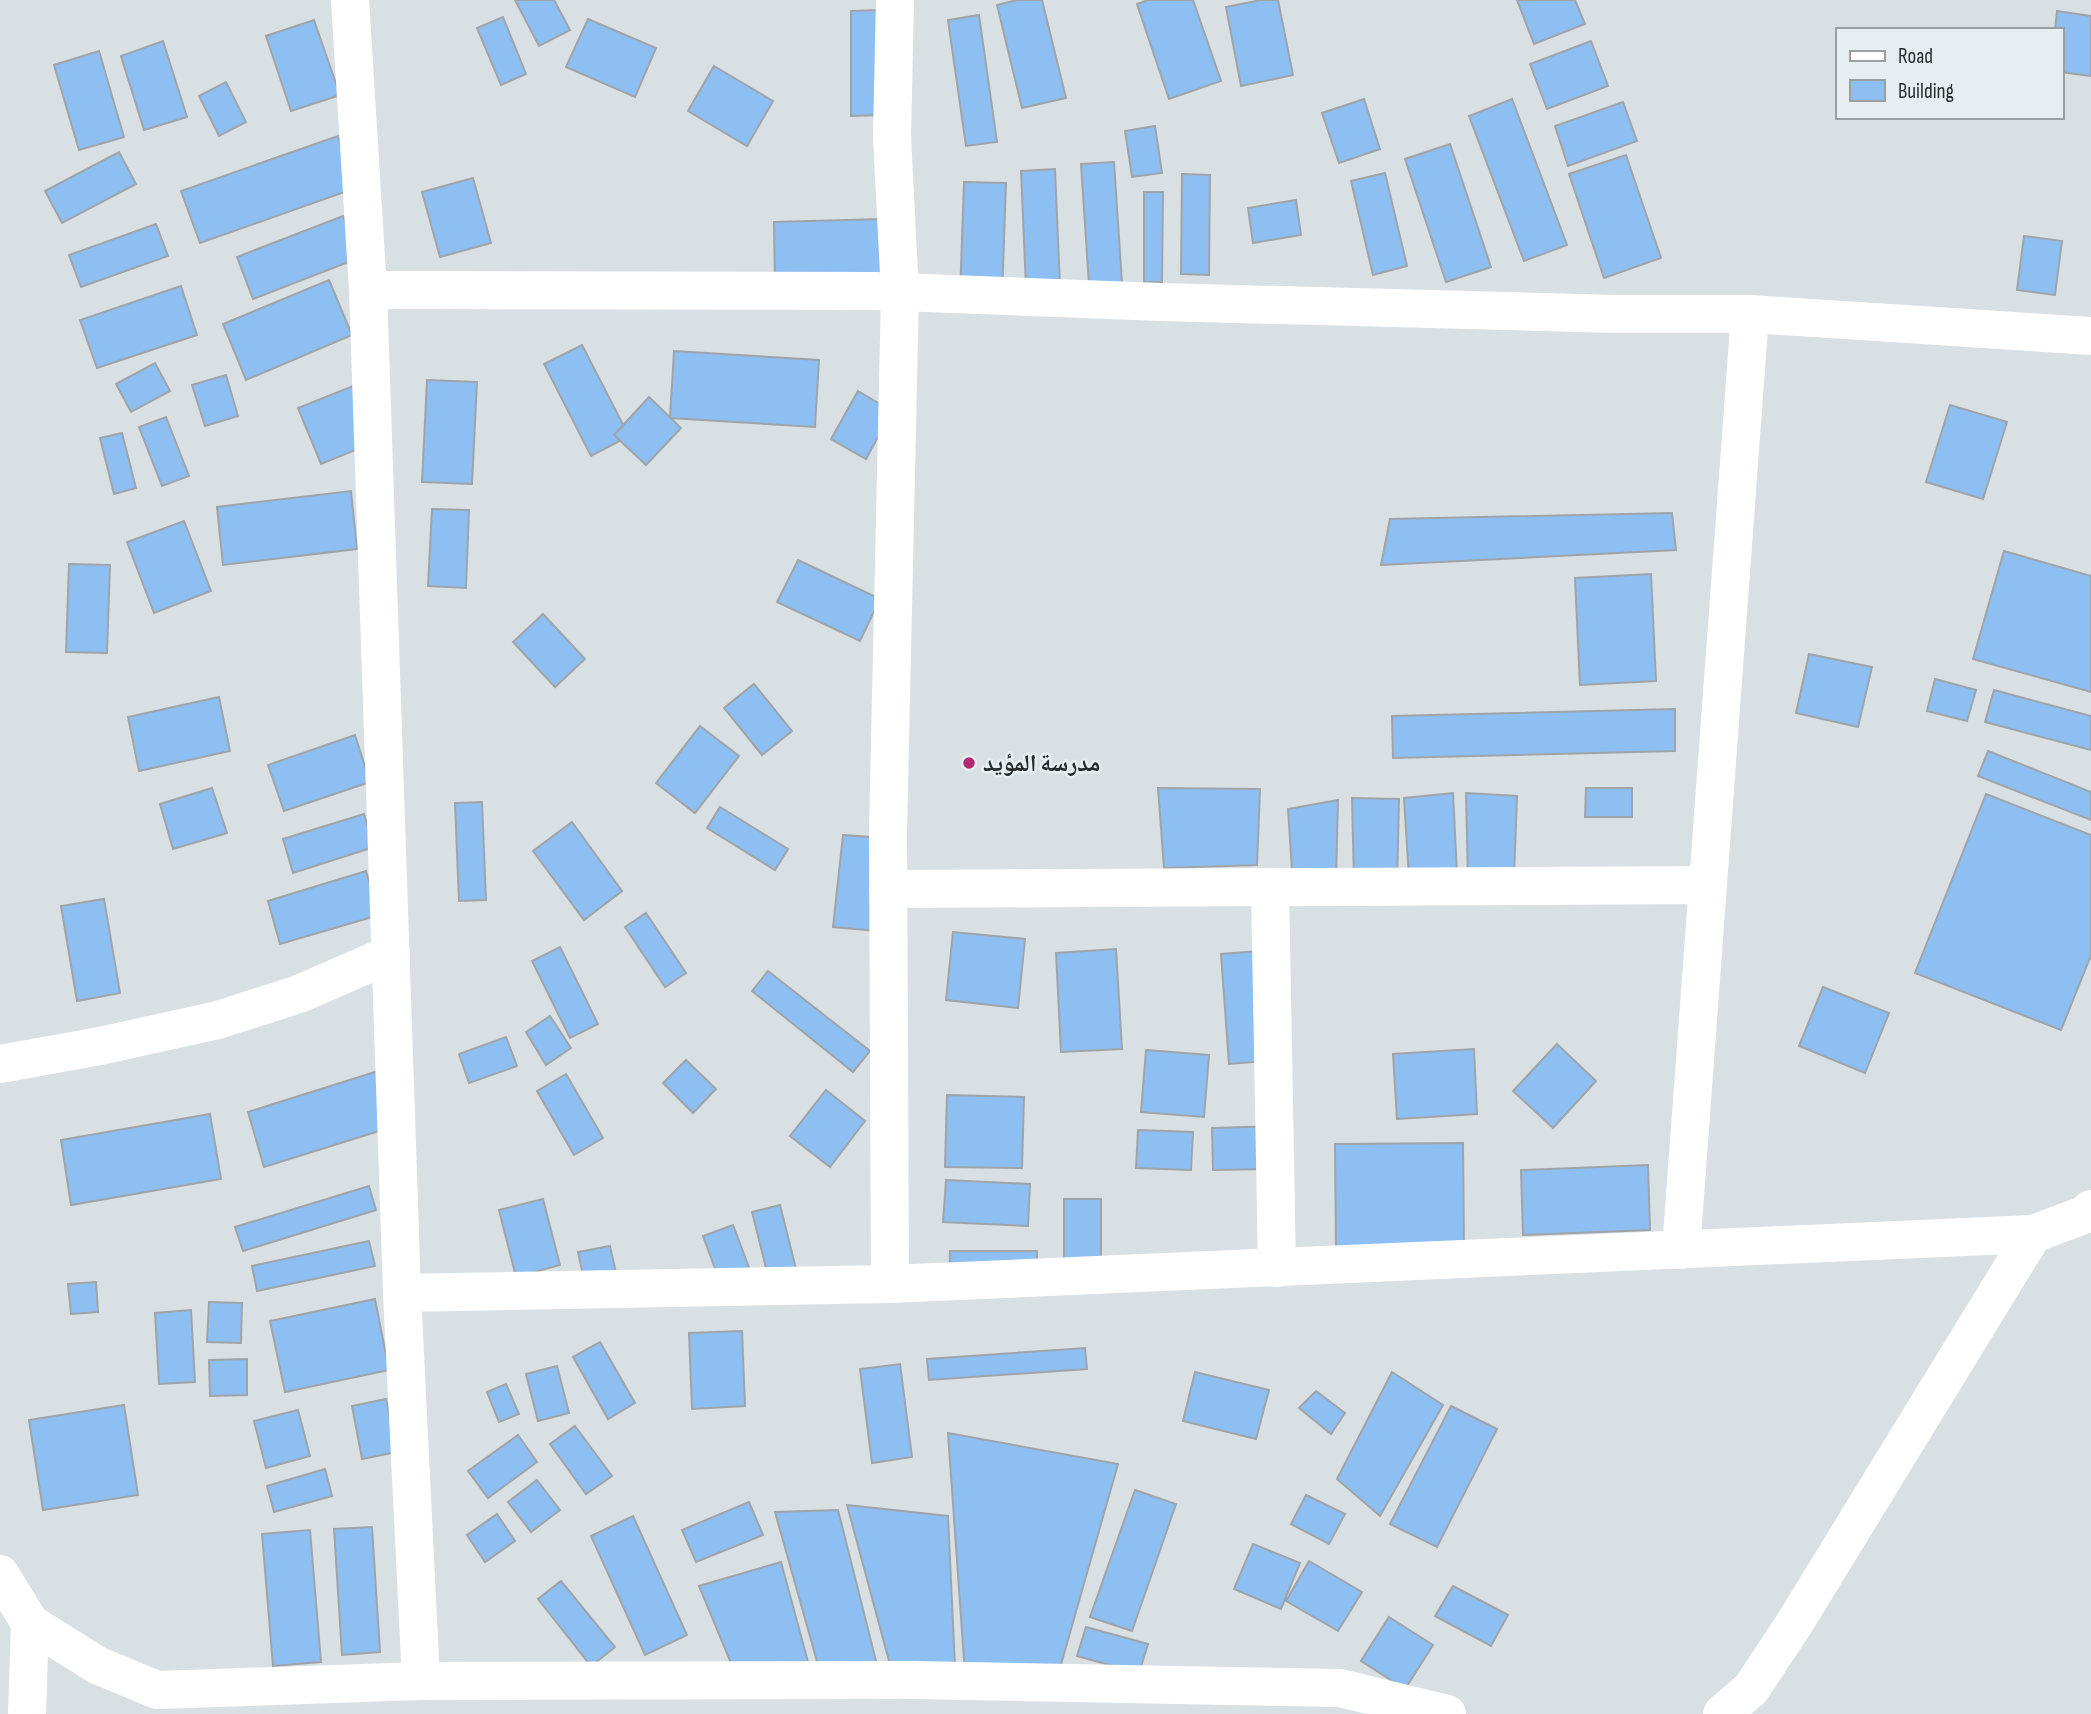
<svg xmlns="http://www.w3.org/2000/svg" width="2091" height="1714" font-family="'Sofia Sans Condensed','Noto Naskh Arabic',sans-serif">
  <rect width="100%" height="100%" fill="#d9e0e4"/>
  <!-- building -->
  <g fill="#8ebff3" stroke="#9fa4a9" stroke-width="2">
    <path d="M515,0H554L570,30L539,46Z"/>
    <path d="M1017,0H1042L1066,98L1022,108L997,5Z"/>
    <path d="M1148,0H1193L1221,81L1169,99L1137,4Z"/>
    <path d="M1261,0H1278L1293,75L1241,86L1226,7Z"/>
    <path d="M1517,0H1575L1585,24L1534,44Z"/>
    <path d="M882,10L883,115L851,116V11Z"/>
    <path d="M2057,11L2091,16V76L2061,72V30H2055Z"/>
    <path d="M979,15L997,142L966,146L948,20Z"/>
    <path d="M503,17L526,74L501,85L477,28Z"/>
    <path d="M588,19L656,48L635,97L566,67Z"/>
    <path d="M314,20L340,95L291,111L266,36Z"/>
    <path d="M163,41L187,117L144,130L121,56Z"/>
    <path d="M1591,41L1608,86L1547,109L1530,64Z"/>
    <path d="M99,51L124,137L79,150L54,65Z"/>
    <path d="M714,66L773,101L747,146L688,111Z"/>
    <path d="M226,82L246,122L219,136L199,96Z"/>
    <path d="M1364,99L1380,149L1339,163L1322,113Z"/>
    <path d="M1512,99L1567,245L1524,261L1469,116Z"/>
    <path d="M1623,102L1637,141L1568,166L1555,126Z"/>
    <path d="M1155,126L1162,173L1132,177L1125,131Z"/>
    <path d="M338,136L356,188L200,243L181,191Z"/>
    <path d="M1450,144L1491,267L1446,282L1405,159Z"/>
    <path d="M119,152L136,184L62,223L45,191Z"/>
    <path d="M1626,155L1661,258L1604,278L1569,174Z"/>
    <path d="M1114,162L1122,283L1089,285L1081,164Z"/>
    <path d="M1055,169L1060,286L1026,288L1021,171Z"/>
    <path d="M1385,173L1407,266L1373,275L1351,181Z"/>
    <path d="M1182,174L1210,175L1209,275L1181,274Z"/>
    <path d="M473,178L491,243L440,257L422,192Z"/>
    <path d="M964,182L1006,183L1002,297L960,296Z"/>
    <path d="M1144,192H1163L1162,282H1144Z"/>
    <path d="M1296,200L1301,235L1253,243L1248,208Z"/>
    <path d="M343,216L359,258L253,299L237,257Z"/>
    <path d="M882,219L883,288L775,289L774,222Z"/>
    <path d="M156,224L168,256L81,287L69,255Z"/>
    <path d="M2024,236L2062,241L2055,295L2017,290Z"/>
    <path d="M329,280L352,335L246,380L223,324Z"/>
    <path d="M181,286L197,335L97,368L80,320Z"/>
    <path d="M582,345L629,436L591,456L544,364Z"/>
    <path d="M674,351L819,360L815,427L670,418Z"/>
    <path d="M155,363L170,391L131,412L116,384Z"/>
    <path d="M226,375L238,416L205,426L192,385Z"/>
    <path d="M427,380L477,382L472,484L422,482Z"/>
    <path d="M353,386L375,442L321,464L298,408Z"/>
    <path d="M858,391L892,411L866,459L831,439Z"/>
    <path d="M649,397L681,428L646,465L614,435Z"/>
    <path d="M1950,405L2007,422L1983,499L1926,482Z"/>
    <path d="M166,417L189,476L162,486L139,427Z"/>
    <path d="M122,433L136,488L114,494L100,438Z"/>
    <path d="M351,491L357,549L223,565L217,507Z"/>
    <path d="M432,509L469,510L466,588L428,586Z"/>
    <path d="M1672,513L1676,550L1381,565L1390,519Z"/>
    <path d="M184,521L211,591L154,613L127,542Z"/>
    <path d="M2004,551L2091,576V692L1973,659Z"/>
    <path d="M798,560L880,599L860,641L777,602Z"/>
    <path d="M69,564L110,565L107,653L66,652Z"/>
    <path d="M1651,574L1656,681L1580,685L1575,578Z"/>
    <path d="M543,614L585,659L555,687L513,642Z"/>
    <path d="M1809,654L1872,667L1858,727L1796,713Z"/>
    <path d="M1935,679L1976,690L1967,721L1927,711Z"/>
    <path d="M754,684L792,731L762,755L724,708Z"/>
    <path d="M1994,690L2091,716V750L1985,722Z"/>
    <path d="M219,697L230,751L139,771L128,717Z"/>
    <path d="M1675,709V751L1393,758L1392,716Z"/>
    <path d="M700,726L739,756L695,813L656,783Z"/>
    <path d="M355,735L370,782L284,811L268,765Z"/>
    <path d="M1988,751L2091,792V820L1978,776Z"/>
    <path d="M212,788L227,833L173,849L160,804Z"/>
    <path d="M1158,788L1260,789L1257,865L1164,868Z"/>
    <path d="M1586,788H1632V817H1585Z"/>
    <path d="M1453,793L1457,873L1409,878L1404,798Z"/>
    <path d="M1466,793L1517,796L1514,877L1468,880Z"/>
    <path d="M1986,794L2091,835V955L2061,1030L1915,973Z"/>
    <path d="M1352,798L1399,799L1397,885L1354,883Z"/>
    <path d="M1338,800L1336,881L1293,885L1288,809Z"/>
    <path d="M482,802L486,900L459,901L455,803Z"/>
    <path d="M720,807L788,849L775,870L707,828Z"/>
    <path d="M364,814L374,847L293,873L283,839Z"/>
    <path d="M572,822L622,891L584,920L533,851Z"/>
    <path d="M843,835L886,838L877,931L833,927Z"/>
    <path d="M366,871L379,915L280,944L268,901Z"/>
    <path d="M104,899L120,993L77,1001L61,906Z"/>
    <path d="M646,913L686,973L665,987L625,927Z"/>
    <path d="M953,932L1025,939L1018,1008L946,1000Z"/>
    <path d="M560,947L598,1024L570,1038L532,961Z"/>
    <path d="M1116,949L1122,1049L1061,1052L1056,953Z"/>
    <path d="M1283,949L1291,1059L1229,1064L1221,954Z"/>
    <path d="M768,971L870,1051L853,1072L752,991Z"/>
    <path d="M1823,987L1889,1013L1865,1073L1799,1046Z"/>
    <path d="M550,1016L571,1048L546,1065L526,1032Z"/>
    <path d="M506,1037L517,1066L469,1083L459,1054Z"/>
    <path d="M1557,1044L1596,1081L1553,1128L1513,1091Z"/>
    <path d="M1474,1049L1477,1114L1397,1119L1393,1054Z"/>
    <path d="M1146,1050L1209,1055L1204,1117L1141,1112Z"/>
    <path d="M686,1060L716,1089L693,1113L663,1083Z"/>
    <path d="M378,1071L395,1126L264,1167L248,1112Z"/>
    <path d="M566,1074L603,1138L574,1155L537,1091Z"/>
    <path d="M826,1090L865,1121L830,1167L790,1136Z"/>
    <path d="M947,1095L1024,1097L1022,1168L945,1167Z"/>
    <path d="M210,1114L221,1179L71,1205L61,1140Z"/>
    <path d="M1278,1126L1279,1169L1213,1170L1212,1128Z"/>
    <path d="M1138,1130L1193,1132L1191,1170L1136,1168Z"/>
    <path d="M1463,1143L1464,1250L1336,1252L1335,1144Z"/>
    <path d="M1648,1165L1650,1230L1523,1235L1521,1170Z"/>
    <path d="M946,1180L1030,1184L1028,1226L943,1222Z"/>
    <path d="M369,1186L376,1210L243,1251L235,1227Z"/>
    <path d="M543,1199L560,1265L516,1277L499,1210Z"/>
    <path d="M1064,1199H1101V1270L1064,1271Z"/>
    <path d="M780,1205L798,1277L770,1284L752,1212Z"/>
    <path d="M733,1225L753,1278L723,1290L703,1236Z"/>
    <path d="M369,1241L375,1266L257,1291L252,1266Z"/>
    <path d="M610,1246L619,1287L587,1294L578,1252Z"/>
    <path d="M950,1251H1037V1290L949,1291Z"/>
    <path d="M96,1282L98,1312L71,1314L68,1284Z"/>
    <path d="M375,1299L389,1370L285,1392L270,1321Z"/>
    <path d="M209,1302L242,1303L241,1343L207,1342Z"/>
    <path d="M191,1310L195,1382L159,1384L155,1313Z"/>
    <path d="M742,1331L745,1406L692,1409L689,1333Z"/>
    <path d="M600,1342L635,1403L608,1419L573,1357Z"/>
    <path d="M1085,1348L1087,1369L929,1380L927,1359Z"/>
    <path d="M247,1359V1395L210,1396L209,1360Z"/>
    <path d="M900,1364L912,1457L872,1463L860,1369Z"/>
    <path d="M557,1366L569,1413L538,1421L526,1374Z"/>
    <path d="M1195,1372L1269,1390L1256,1439L1183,1421Z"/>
    <path d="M1392,1372L1443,1405L1380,1516L1337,1479Z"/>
    <path d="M506,1384L519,1414L499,1422L487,1392Z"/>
    <path d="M1316,1391L1345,1413L1331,1434L1299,1408Z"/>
    <path d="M386,1399L397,1452L362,1459L352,1406Z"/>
    <path d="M124,1405L138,1495L43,1510L29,1420Z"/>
    <path d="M1451,1406L1497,1429L1437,1547L1390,1524Z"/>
    <path d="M298,1410L310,1456L266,1468L254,1421Z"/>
    <path d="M575,1426L612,1476L586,1494L550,1444Z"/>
    <path d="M948,1433L1118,1464L1058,1675L965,1674Z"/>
    <path d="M518,1435L537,1462L488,1498L468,1471Z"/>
    <path d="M325,1469L332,1496L274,1512L267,1486Z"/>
    <path d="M537,1480L560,1510L531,1532L508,1502Z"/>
    <path d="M1135,1490L1176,1504L1132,1631L1090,1617Z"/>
    <path d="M1306,1495L1345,1514L1329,1544L1291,1524Z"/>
    <path d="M749,1502L763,1535L696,1562L682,1530Z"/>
    <path d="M847,1505L948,1516L955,1667L892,1672Z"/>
    <path d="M838,1510L877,1665L822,1679L775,1512Z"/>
    <path d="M497,1514L515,1541L485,1562L467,1535Z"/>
    <path d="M633,1516L687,1635L645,1655L591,1536Z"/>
    <path d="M372,1527L380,1652L342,1655L334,1529Z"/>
    <path d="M310,1530L321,1662L273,1666L262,1534Z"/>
    <path d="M1253,1544L1300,1563L1281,1609L1234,1589Z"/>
    <path d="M1309,1561L1362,1592L1338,1631L1286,1601Z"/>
    <path d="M781,1562L811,1673L733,1668L699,1586Z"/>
    <path d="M561,1581L615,1647L591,1666L538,1599Z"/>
    <path d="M1453,1586L1508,1615L1491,1646L1435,1616Z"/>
    <path d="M1389,1617L1433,1645L1405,1689L1361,1661Z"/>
    <path d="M1086,1627L1148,1644L1139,1673L1077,1656Z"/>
  </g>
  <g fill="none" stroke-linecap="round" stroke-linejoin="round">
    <!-- minor -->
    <g stroke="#fff" stroke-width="38">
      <path d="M350,0L368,290L402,1293L421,1681L914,1680L1340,1688L1447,1714"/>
      <path d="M368,290L875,291L1162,302L1617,314H1750L2091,336"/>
      <path d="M1270,887L1277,1268"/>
      <path d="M888,889L1707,885"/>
      <path d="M0,1064L100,1046L218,1020L299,994L391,954"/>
      <path d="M1681,1250L1750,314"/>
      <path d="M890,1284L888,832L900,293L892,137L895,0"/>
      <path d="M402,1293L890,1284L2033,1234L2084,1215L2091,1209"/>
      <path d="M0,1574L30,1623L97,1665L157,1690L421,1681"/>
      <path d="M27,1714L30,1623"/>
      <path d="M1722,1714L1751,1689L1794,1624L2033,1234"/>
    </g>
  </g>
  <!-- markers -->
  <circle fill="#b02b72" stroke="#e6eef1" stroke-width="2.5" cx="969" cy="763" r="7"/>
  <g text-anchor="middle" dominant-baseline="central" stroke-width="5" stroke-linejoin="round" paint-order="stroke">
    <!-- poi labels -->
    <g font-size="24" font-weight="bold" fill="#282b2c" stroke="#e6eef1" text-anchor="start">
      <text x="983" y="763">مدرسة المؤيد</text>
    </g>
  </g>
  <!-- legend -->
  <rect x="1836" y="28" width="228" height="91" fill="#e6eef1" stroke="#9aa0a2" stroke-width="2"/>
  <rect x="1850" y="51" width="35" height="10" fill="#ffffff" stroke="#9aa0a2" stroke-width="2"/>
  <text x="1898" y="63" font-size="21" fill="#282b2c">Road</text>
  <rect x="1850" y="80" width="35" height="21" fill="#8ebff3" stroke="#9aa0a2" stroke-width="2"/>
  <text x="1898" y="98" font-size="21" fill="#282b2c">Building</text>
</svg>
